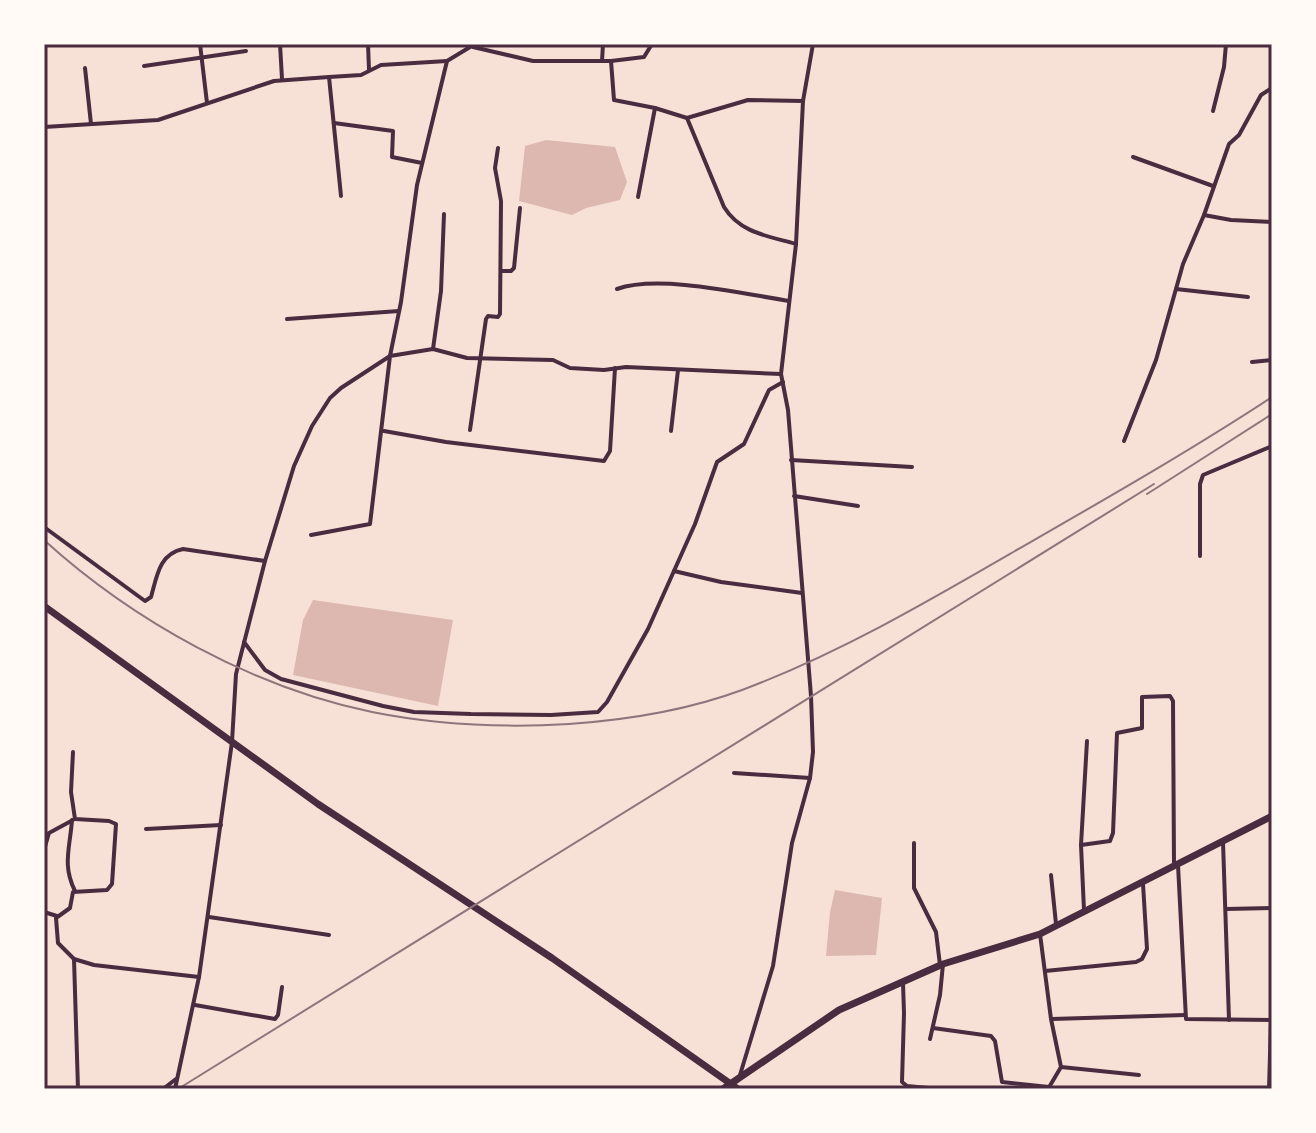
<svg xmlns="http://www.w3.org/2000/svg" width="1316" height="1133" font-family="'Open Sans',sans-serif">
  <rect width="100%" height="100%" fill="#f7e1d7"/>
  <!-- water -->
  <g fill="#dcb8b0">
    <path d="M546,140L615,147L627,182L620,200L586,208L572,215L519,201L525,146Z"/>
    <path d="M313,600L453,620L438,706L293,675L303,620Z"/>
    <path d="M835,890L882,898L876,955L826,956L830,912Z"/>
  </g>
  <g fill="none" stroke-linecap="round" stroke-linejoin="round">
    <!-- minor -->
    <g stroke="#4a2c40" stroke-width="4">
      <path d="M200,44L207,103"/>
      <path d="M280,44L282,79"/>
      <path d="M368,44L369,70"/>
      <path d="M473,47L533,61H611L644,57L652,44"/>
      <path d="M602,61L603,44"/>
      <path d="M611,61L614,100L655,108L687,118L724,207C740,233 768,236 796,244"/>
      <path d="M144,66L246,51"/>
      <path d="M85,68L91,124"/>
      <path d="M1272,88L1261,95L1239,135L1229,144L1204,215L1231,220L1272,222"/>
      <path d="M44,96V126"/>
      <path d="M1213,111L1224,67L1226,44"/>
      <path d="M687,118L748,100L803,101"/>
      <path d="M334,123L393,131L392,157L422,163"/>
      <path d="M44,127L158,120L274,81L329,77"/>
      <path d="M1133,157L1213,186"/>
      <path d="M341,196L329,77L361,75L381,65L447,61"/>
      <path d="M638,197L655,108"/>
      <path d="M502,271H511L514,268L520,208"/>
      <path d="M617,289C659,274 744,294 789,301"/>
      <path d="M1176,289L1248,297"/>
      <path d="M287,319L399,311"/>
      <path d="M433,349L441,291L444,214"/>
      <path d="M1252,362L1272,360"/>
      <path d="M470,430L486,319L488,316L498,317L500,314L501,201L495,168L498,148"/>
      <path d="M384,431L446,442L604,461L610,451L615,368"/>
      <path d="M671,431L678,370"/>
      <path d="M1124,441L1156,360L1183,264L1204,215"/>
      <path d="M791,460L912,467"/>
      <path d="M794,496L858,506"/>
      <path d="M44,527L145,601L151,597C157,576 159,554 183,549L265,561"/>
      <path d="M311,535L370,524L390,356L433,349L467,358L553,360L570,368L604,370L626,367L781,374"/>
      <path d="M1200,556V484L1203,475L1272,446"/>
      <path d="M674,571L721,582L802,593"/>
      <path d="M244,642L265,670L281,679L383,706L414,712L471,714L551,715L598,712L607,702L648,629L695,524L717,462L744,444L769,390L783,382"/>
      <path d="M73,752L71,792L75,819L109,821L116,824L112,884L107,890L73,892L70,908L56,918L58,943L74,959L94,965L199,977"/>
      <path d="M734,773L810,778"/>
      <path d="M72,820C70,848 62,865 75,891"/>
      <path d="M146,829L221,825"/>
      <path d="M1223,842L1229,1020"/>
      <path d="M914,843V888L936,932L940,965"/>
      <path d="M1081,845L1110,841L1113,833L1117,733L1142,728V697L1170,696L1173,701L1174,865"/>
      <path d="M44,850L49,833L73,820"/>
      <path d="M1178,865L1186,1019L1272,1020"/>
      <path d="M1051,875L1056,924"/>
      <path d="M1226,909L1272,908"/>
      <path d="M1084,910L1081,845L1087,741"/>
      <path d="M44,912L57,916"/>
      <path d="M209,917L329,935"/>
      <path d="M1040,934L1051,1019L1061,1067L1048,1089"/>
      <path d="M74,959L78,1089"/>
      <path d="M1045,971L1136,962L1142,959L1147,949L1143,884"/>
      <path d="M903,983L904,1013L902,1082L907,1086L939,1089"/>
      <path d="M195,1005L275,1019L278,1015L282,987"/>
      <path d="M1052,1019L1185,1015"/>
      <path d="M933,1028L991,1036L995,1041L1002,1082L1049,1087"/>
      <path d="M930,1039L940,995L943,964"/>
      <path d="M1061,1067L1139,1075"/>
      <path d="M740,1075L773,966L792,843L810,778L813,752L811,696L788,410L781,374L796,244L803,101L813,44"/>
      <path d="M163,1089L176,1079"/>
      <path d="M175,1089L199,977L232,742L236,674L265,561L294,466L312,426L330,398L341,388L390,356L401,302L417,185L447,61L475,44"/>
      <path d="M1269,1089L1271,1020"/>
    </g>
    <!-- trunk -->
    <g stroke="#4a2c40" stroke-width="7">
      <path d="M44,606L318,804L552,958L738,1089"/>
      <path d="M723,1089L839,1010L943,964L1040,934L1272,816"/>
    </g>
    <!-- rail -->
    <g stroke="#8f747c" stroke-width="2">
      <path d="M1147,494L1272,414"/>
      <path d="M44,540C133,621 254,688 372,712C437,725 503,728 569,724C627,720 688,710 742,690C838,654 927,602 1015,551C1102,501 1188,452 1272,397"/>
      <path d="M178,1089L1154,484"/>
    </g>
  </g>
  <!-- border -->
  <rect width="1316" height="1133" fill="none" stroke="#fffaf5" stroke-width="92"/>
  <rect x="46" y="46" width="1224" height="1041" fill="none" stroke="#4a2c40" stroke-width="3"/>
</svg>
